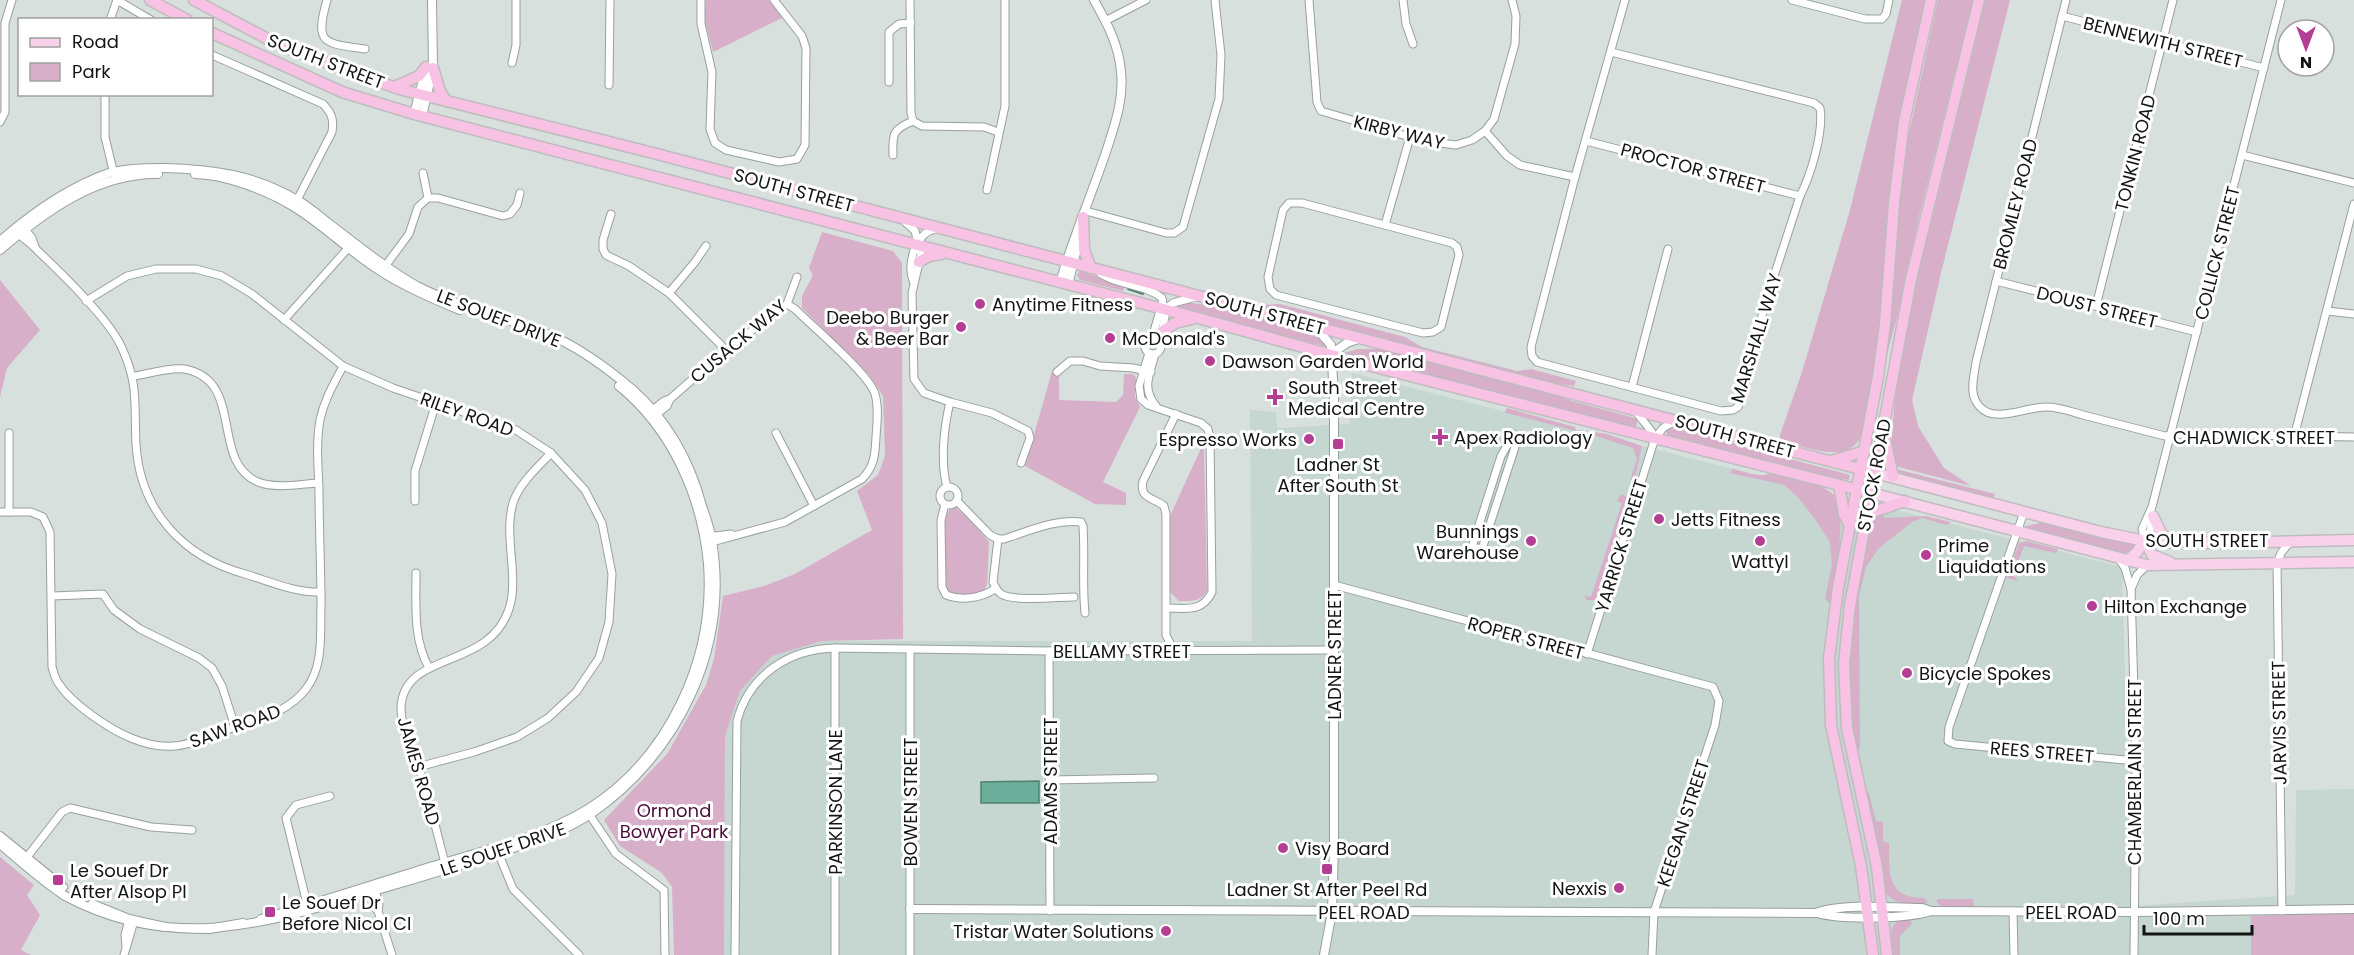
<svg xmlns="http://www.w3.org/2000/svg" width="2354" height="955" font-family="Poppins,sans-serif">
  <rect width="100%" height="100%" fill="#d8e0dd"/>
  <!-- built -->
  <path fill="#c6d6d0" d="M1352,373L2122,567L2132,906L2295,895L2296,790L2354,789V955H724L725,736L740,691L772,656L822,641H1252L1250,410L1276,412L1277,428L1350,424Z"/>
  <!-- green -->
  <g fill="#d7afc9">
    <path d="M706,0H769L782,18L713,52L704,17Z"/>
    <path d="M1902,0H1927C1912,57 1898,115 1892,174C1885,238 1883,304 1874,368C1871,388 1869,433 1854,446C1835,461 1800,445 1780,440V435L1802,372L1850,210Z"/>
    <path d="M1938,0H1973L1918,221L1901,303L1885,362L1899,194L1906,147Z"/>
    <path d="M1983,0H2010L1941,273L1912,400L1918,426L1944,468L1971,486L1895,466L1892,463C1890,418 1899,369 1907,324C1927,215 1957,107 1983,0Z"/>
    <path d="M822,232L893,251L902,263L903,639L822,641L772,656L740,691L725,736L724,955H674L672,887L662,873L620,846L604,820L667,754L706,685L714,659L723,596L764,586L795,574L872,530L857,491L878,475L885,456L883,396L869,375L802,308V296L813,275L809,268Z"/>
    <path d="M1080,271L1125,285L1123,291L1080,280L1077,275Z"/>
    <path d="M0,280L40,330L7,368L0,397Z"/>
    <path d="M1203,290L1263,305L1280,304L1405,337L1422,347L1517,371L1531,369L1576,381L1574,386L1546,382L1202,292Z"/>
    <path d="M1184,302L1214,306L1260,316L1280,325L1315,335L1328,347L1174,308L1173,304Z"/>
    <path d="M1358,349H1381L1545,391L1572,401L1635,418L1638,420L1635,429L1345,353Z"/>
    <path d="M1053,368L1059,376V400L1116,402L1123,395L1124,374H1132L1136,377L1135,397L1140,407L1103,482L1126,493V505L1095,504L1025,466Z"/>
    <path d="M1507,408L1575,427L1576,431L1507,413L1505,412Z"/>
    <path d="M1675,428L1703,432L1741,446L1843,473L1850,475L1849,480L1834,478L1666,437L1667,430Z"/>
    <path d="M1578,430L1607,434L1642,446L1635,477L1630,480L1637,459L1633,448Z"/>
    <path d="M1202,446L1204,447L1207,591C1201,602 1191,601 1179,601L1170,592V516Z"/>
    <path d="M1733,469C1742,471 1752,475 1760,475C1765,476 1769,473 1774,473C1788,474 1830,485 1837,499C1846,518 1835,581 1831,604L1825,599L1832,564L1830,542L1815,519L1798,497L1784,485L1730,473Z"/>
    <path d="M1894,469L1900,470L1995,494L1993,499L1904,475Z"/>
    <path d="M1621,494L1631,499L1596,600H1587L1584,596L1591,597L1622,503L1617,501Z"/>
    <path d="M955,507L969,519L989,542L987,584L984,592C973,596 957,596 947,591L945,586L944,516L950,510Z"/>
    <path d="M1879,511L1885,518L1926,516L1951,522L1947,525L1922,518L1912,522L1878,549L1866,567L1859,596L1860,749L1855,748C1841,665 1855,600 1871,519Z"/>
    <path d="M2044,522L2137,544L2127,555L2026,530V526Z"/>
    <path d="M2026,541L2058,549L2056,553L2024,546L2013,575L2018,581L2007,578L2019,543Z"/>
    <path d="M1869,793L1876,821L1883,822V841L1889,843C1889,874 1887,898 1924,898L1927,901L1926,904C1912,905 1895,905 1886,893L1864,794Z"/>
    <path d="M0,857L34,885L27,895L40,915L21,950L31,955H0Z"/>
    <path d="M1939,899H1973L1974,906L1969,908L1941,906L1936,901Z"/>
    <path d="M2354,913V955H2251V916Z"/>
    <path d="M1909,917L1912,924L1900,936V955H1892C1891,935 1885,923 1909,917Z"/>
  </g>
  <!-- water -->
  <path fill="#6bae9a" stroke="#508072" stroke-width="1.5" d="M1039,781V803H981V782Z"/>
  <g fill="none" stroke-linecap="round" stroke-linejoin="round">
    <!-- stream -->
    <path stroke="#508072" stroke-width="2" d="M1128,289L1143,294"/>
    <!-- minor casing -->
    <g stroke="#98a09d" stroke-width="9">
      <g id="minor">
        <path d="M117,0L151,20"/>
        <path d="M327,0C314,45 324,43 365,49"/>
        <path d="M701,0V24L712,72L710,129L715,143L726,150L779,162L797,159L805,145L806,48L802,36L774,0"/>
        <path d="M910,0L911,113L913,121L922,126L984,127L998,132"/>
        <path d="M1309,0L1317,102L1321,111L1410,137L1440,143L1456,145L1472,140L1485,131L1494,119L1515,44L1516,16L1512,0"/>
        <path d="M1403,0L1406,24L1413,44"/>
        <path d="M1792,0L1865,19H1882L1886,14L1889,0"/>
        <path d="M2066,0L1976,362C1974,377 1968,395 1980,407C1995,424 2028,406 2047,407C2059,407 2072,412 2083,415C2111,422 2138,429 2165,436L2180,434L2354,437"/>
        <path d="M2062,16L2264,68"/>
        <path d="M110,20L117,0"/>
        <path d="M1105,21L1146,0"/>
        <path d="M1611,52L1814,103L1820,108C1824,131 1811,175 1800,196L1765,304L1738,407L1733,410L1721,411L1537,362L1532,356L1531,347L1575,177L1625,0"/>
        <path d="M212,55L323,104C332,113 334,120 332,132L295,204"/>
        <path d="M512,63L516,45V0"/>
        <path d="M889,82V32L899,24L911,23"/>
        <path d="M609,85L610,0"/>
        <path d="M105,94V137L114,174"/>
        <path d="M0,122L5,112V23L12,0"/>
        <path d="M1485,131L1507,156L1520,165L1575,177"/>
        <path d="M1586,141L1800,196"/>
        <path d="M893,155C892,134 893,129 913,121"/>
        <path d="M2242,155L2354,183"/>
        <path d="M987,190L1005,106V0"/>
        <path d="M428,198H438L503,216L510,214L517,205L520,193"/>
        <path d="M1289,203H1302L1452,243L1457,247L1459,255L1441,327L1433,332L1423,333L1276,295L1270,289L1268,277L1283,210Z"/>
        <path d="M1086,211L1166,233H1174L1183,227L1219,99L1221,55L1215,0"/>
        <path d="M611,214L603,240V249L606,255L629,266L669,293L726,350"/>
        <path d="M906,223L915,231L921,254L912,293L914,379L924,393L950,402C944,427 940,462 947,487"/>
        <path d="M1385,225L1410,137"/>
        <path d="M23,227L32,238L35,247"/>
        <path d="M17,232C23,239 31,243 37,250C61,273 108,318 121,346C139,384 134,404 136,444C140,511 183,557 245,574C269,581 295,593 321,592"/>
        <path d="M383,269L409,234L418,207L428,198L423,173"/>
        <path d="M1101,274C1120,286 1144,284 1162,298L1165,316L1160,341"/>
        <path d="M913,281C907,263 915,234 935,229"/>
        <path d="M1996,281L2197,332"/>
        <path d="M669,293L695,262L706,246"/>
        <path d="M86,301L127,276L156,269H196L222,276L252,294L343,366L393,388L516,430L551,453L585,490L602,523L612,574L609,622L599,658L576,692L548,718L517,737L474,752L418,767"/>
        <path d="M2096,306L2173,0"/>
        <path d="M2327,311L2354,314"/>
        <path d="M284,320L350,246"/>
        <circle cx="1153" cy="346" r="8"/>
        <path d="M1152,338L1159,314L1173,303L1196,297"/>
        <path d="M1149,353L1139,386L1141,399L1148,405L1201,423L1208,429L1210,438L1212,592C1202,613 1186,608 1166,608"/>
        <path d="M1155,354C1150,374 1141,388 1156,406"/>
        <path d="M1057,372L1070,361H1083L1100,366L1133,368L1151,372"/>
        <path d="M134,376C149,374 169,367 184,369C246,380 209,461 258,482C276,489 300,484 318,483"/>
        <path d="M1632,387L1668,249"/>
        <path d="M950,402L992,413L1028,431L1030,438L1021,463"/>
        <path d="M1635,409C1640,420 1650,426 1655,438"/>
        <path d="M650,412L664,401L670,399"/>
        <path d="M653,417L667,406L670,399L726,350L787,304L797,277"/>
        <path d="M9,433V512"/>
        <path d="M776,433L814,506"/>
        <path d="M1514,434L1501,456L1472,547L1482,549L1515,447"/>
        <path d="M2294,437L2354,204"/>
        <circle cx="949" cy="496" r="9"/>
        <path d="M415,501V471L436,403"/>
        <path d="M957,501L990,535L998,539"/>
        <path d="M945,504L941,520L942,587L946,595C962,601 981,598 995,589"/>
        <path d="M0,512H31L43,517L50,532L52,667C54,673 55,679 59,684C72,704 109,729 131,738C174,756 196,741 235,727C262,717 287,713 306,689C324,666 320,634 321,606C321,567 319,527 319,488C318,466 316,442 320,420C324,400 334,384 343,366"/>
        <path d="M2024,512L1949,727L1948,741L1955,744L2136,761"/>
        <path d="M707,537L731,534"/>
        <path d="M998,539H1004C1029,531 1055,519 1081,522L1083,526C1085,555 1082,585 1085,613"/>
        <path d="M998,539L993,582C995,587 997,591 1001,594C1014,602 1057,597 1074,597"/>
        <path d="M2145,541L2142,529L2152,507L2281,0"/>
        <path d="M2145,541L2150,531L2153,515"/>
        <path d="M708,543L785,522L862,479C875,466 875,454 876,437C877,423 879,407 875,394C869,374 813,327 795,309L787,304"/>
        <path d="M2119,559L2125,568L2131,589L2136,761L2134,955"/>
        <path d="M416,573C416,606 413,639 429,668"/>
        <path d="M1334,585L1713,687L1719,701L1715,725L1654,912L1652,955"/>
        <path d="M2131,589L2137,575L2147,565"/>
        <path d="M52,596L103,594L114,610L140,629L199,658L212,668L222,686L235,727"/>
        <path d="M1171,645L1166,635V514L1164,506C1153,497 1139,499 1143,481L1176,414"/>
        <path d="M835,648V955"/>
        <path d="M1049,651L1050,911"/>
        <path d="M1587,654L1655,438L1663,428L1677,420"/>
        <path d="M1050,780L1154,778"/>
        <path d="M587,811L616,854L664,890L665,955"/>
        <path d="M497,850L513,889L579,955"/>
        <path d="M24,861L62,812L70,808L151,827L192,830"/>
        <path d="M446,867C437,833 429,799 418,765C412,748 401,728 401,708C403,650 489,671 509,609C520,576 502,533 514,500C521,482 538,467 551,453"/>
        <path d="M374,887L379,904L378,911L392,955"/>
        <path d="M368,890L374,907L378,911"/>
        <path d="M308,908L286,818L296,805L330,796"/>
        <path d="M2013,911L2014,955"/>
        <path d="M2282,911L2277,564L2281,553L2290,542"/>
        <path d="M126,946L125,935L129,919"/>
        <path d="M124,955L134,921"/>
        <path d="M735,955L737,721C749,675 789,649 835,648L1049,651L1334,650"/>
        <path d="M910,955V649"/>
      </g>
    </g>
    <!-- tertiary casing -->
    <g stroke="#98a09d" stroke-width="10">
      <g id="tertiary">
        <path d="M414,114L426,69"/>
        <path d="M422,116L433,68L432,0"/>
        <path d="M195,174C224,174 269,191 294,207C325,226 351,253 382,272C407,288 433,299 460,310"/>
        <path d="M0,241C32,213 69,187 109,173C126,168 147,168 164,168C212,169 255,175 297,200C308,206 317,214 327,222C356,244 385,268 417,286C458,307 504,317 547,334C578,346 607,368 632,389C667,420 690,461 702,506C706,517 710,529 712,541C730,647 678,754 592,813C569,829 543,838 516,847C473,862 428,875 384,888C271,922 176,955 65,896C42,881 21,862 0,844"/>
        <path d="M0,250C44,212 97,173 158,174"/>
        <path d="M1060,283C1073,237 1092,194 1107,149C1115,124 1124,99 1121,72C1119,45 1107,23 1094,0"/>
        <path d="M1068,285L1081,232"/>
        <path d="M1314,326L1331,345L1334,397V847L1332,912L1324,955"/>
        <path d="M1331,354L1347,343L1361,338"/>
        <path d="M0,836L63,887"/>
        <path d="M92,904L129,919L165,927"/>
        <path d="M910,909L1817,913C1842,920 1907,919 1931,911L2134,912L2354,909"/>
        <path d="M1818,912C1850,903 1888,908 1922,908L1931,911"/>
        <path d="M261,919C313,904 365,887 417,871C474,853 537,840 588,809C669,758 715,659 708,564C702,497 672,429 619,386"/>
        <path d="M178,928L209,929L243,923"/>
      </g>
    </g>
    <!-- primary casing -->
    <g stroke="#bdbdbd" stroke-width="13">
      <g id="primary">
        <path d="M1875,473L2101,532L2145,541L2212,543L2354,540"/>
        <path d="M1871,493L2147,565L2354,562"/>
        <path d="M2153,516L2161,533L2172,543"/>
        <path d="M2145,541L2152,555L2170,562"/>
        <path d="M2127,561L2137,552L2145,541"/>
      </g>
    </g>
    <!-- trunk casing -->
    <g stroke="#bdbdbd" stroke-width="13">
      <g id="trunk">
        <path d="M150,0L187,20"/>
        <path d="M194,0L281,46L399,89L653,153L1875,473"/>
        <path d="M212,33L342,92L414,114L1198,318L1375,367L1871,493"/>
        <path d="M433,68L440,91L446,101"/>
        <path d="M394,87L419,76L426,67"/>
        <path d="M1083,217L1084,250L1091,268"/>
        <path d="M919,262L929,256L941,254"/>
        <path d="M1160,333L1175,323L1192,319"/>
        <path d="M1884,434L1893,477"/>
        <path d="M1831,461L1865,451"/>
        <path d="M1839,485L1844,514L1850,526"/>
        <path d="M1867,514L1905,501"/>
        <path d="M1873,955L1861,866L1831,725L1829,658L1838,588L1878,377L1885,324L1894,203L1904,122L1931,0"/>
        <path d="M1887,955L1877,867L1847,728L1844,664L1850,605L1911,279L1979,0"/>
      </g>
    </g>
    <!-- minor -->
    <use href="#minor" stroke="#fff" stroke-width="7"/>
    <!-- tertiary -->
    <use href="#tertiary" stroke="#fff" stroke-width="8"/>
    <!-- primary -->
    <use href="#primary" stroke="#f9d1eb" stroke-width="10"/>
    <!-- trunk -->
    <use href="#trunk" stroke="#f7c2e4" stroke-width="10"/>
  </g>
  <!-- markers -->
  <g fill="#b43e94" stroke="#fff" stroke-width="2">
    <circle cx="980" cy="304" r="6"/>
    <circle cx="961" cy="327" r="6"/>
    <circle cx="1110" cy="338" r="6"/>
    <circle cx="1210" cy="361" r="6"/>
    <path d="M1272 388h6v6h6v6h-6v6h-6v-6h-6v-6h6z"/>
    <path d="M1437 428h6v6h6v6h-6v6h-6v-6h-6v-6h6z"/>
    <circle cx="1309" cy="439" r="6"/>
    <rect x="1332" y="438" width="12" height="12" rx="3"/>
    <circle cx="1659" cy="519" r="6"/>
    <circle cx="1531" cy="541" r="6"/>
    <circle cx="1760" cy="541" r="6"/>
    <circle cx="1926" cy="555" r="6"/>
    <circle cx="2092" cy="606" r="6"/>
    <circle cx="1907" cy="673" r="6"/>
    <circle cx="1283" cy="848" r="6"/>
    <rect x="1321" y="863" width="12" height="12" rx="3"/>
    <rect x="52" y="874" width="12" height="12" rx="3"/>
    <circle cx="1619" cy="888" r="6"/>
    <rect x="264" y="906" width="12" height="12" rx="3"/>
    <circle cx="1166" cy="931" r="6"/>
  </g>
  <g text-anchor="middle" dominant-baseline="central" stroke-width="6" stroke-linejoin="round" paint-order="stroke">
    <!-- street labels -->
    <g font-size="18" fill="#121514" stroke="#fff">
      <text transform="translate(2163 42) rotate(14)">BENNEWITH STREET</text>
      <text transform="translate(326 61) rotate(21)">SOUTH STREET</text>
      <text transform="translate(1399 132) rotate(14)">KIRBY WAY</text>
      <text transform="translate(2135 153) rotate(-76)">TONKIN ROAD</text>
      <text transform="translate(1693 168) rotate(15)">PROCTOR STREET</text>
      <text transform="translate(794 190) rotate(15)">SOUTH STREET</text>
      <text transform="translate(2015 204) rotate(-76)">BROMLEY ROAD</text>
      <text transform="translate(2217 253) rotate(-76)">COLLICK STREET</text>
      <text transform="translate(2097 307) rotate(14)">DOUST STREET</text>
      <text transform="translate(1265 313) rotate(15)">SOUTH STREET</text>
      <text transform="translate(499 318) rotate(21)">LE SOUEF DRIVE</text>
      <text transform="translate(1756 338) rotate(-73)">MARSHALL WAY</text>
      <text transform="translate(738 341) rotate(-40)">CUSACK WAY</text>
      <text transform="translate(467 414) rotate(20)">RILEY ROAD</text>
      <text transform="translate(1735 436) rotate(15)">SOUTH STREET</text>
      <text x="2254" y="437">CHADWICK STREET</text>
      <text transform="translate(1874 475) rotate(-79)">STOCK ROAD</text>
      <text x="2207" y="540">SOUTH STREET</text>
      <text transform="translate(1621 546) rotate(-73)">YARRICK STREET</text>
      <text transform="translate(1526 638) rotate(15)">ROPER STREET</text>
      <text x="1122" y="651">BELLAMY STREET</text>
      <text transform="translate(1334 655) rotate(-90)">LADNER STREET</text>
      <text transform="translate(2279 723) rotate(-91)">JARVIS STREET</text>
      <text transform="translate(235 726) rotate(-20)">SAW ROAD</text>
      <text transform="translate(2042 752) rotate(5)">REES STREET</text>
      <text transform="translate(419 771) rotate(74)">JAMES ROAD</text>
      <text transform="translate(2134 772) rotate(-90)">CHAMBERLAIN STREET</text>
      <text transform="translate(1050 781) rotate(-90)">ADAMS STREET</text>
      <text transform="translate(835 802) rotate(-90)">PARKINSON LANE</text>
      <text transform="translate(910 802) rotate(-90)">BOWEN STREET</text>
      <text transform="translate(1683 823) rotate(-72)">KEEGAN STREET</text>
      <text transform="translate(503 849) rotate(-19)">LE SOUEF DRIVE</text>
      <text x="1364" y="912">PEEL ROAD</text>
      <text x="2071" y="912">PEEL ROAD</text>
    </g>
    <!-- poi labels -->
    <g font-size="18" fill="#121514" stroke="#fff" text-anchor="start">
      <text x="992" y="304">Anytime Fitness</text>
      <text x="949" y="317" text-anchor="end">Deebo Burger<tspan x="949" dy="21">&amp; Beer Bar</tspan></text>
      <text x="1122" y="338">McDonald's</text>
      <text x="1222" y="361">Dawson Garden World</text>
      <text x="1288" y="387">South Street<tspan x="1288" dy="21">Medical Centre</tspan></text>
      <text x="1454" y="437">Apex Radiology</text>
      <text x="1297" y="439" text-anchor="end">Espresso Works</text>
      <text x="1338" y="464" text-anchor="middle">Ladner St<tspan x="1338" dy="21">After South St</tspan></text>
      <text x="1671" y="519">Jetts Fitness</text>
      <text x="1519" y="531" text-anchor="end">Bunnings<tspan x="1519" dy="21">Warehouse</tspan></text>
      <text x="1938" y="545">Prime<tspan x="1938" dy="21">Liquidations</tspan></text>
      <text x="1760" y="561" text-anchor="middle">Wattyl</text>
      <text x="2104" y="606">Hilton Exchange</text>
      <text x="1919" y="673">Bicycle Spokes</text>
      <text x="1295" y="848">Visy Board</text>
      <text x="70" y="870">Le Souef Dr<tspan x="70" dy="21">After Alsop Pl</tspan></text>
      <text x="1607" y="888" text-anchor="end">Nexxis</text>
      <text x="1327" y="889" text-anchor="middle">Ladner St After Peel Rd</text>
      <text x="282" y="902">Le Souef Dr<tspan x="282" dy="21">Before Nicol Cl</tspan></text>
      <text x="1154" y="931" text-anchor="end">Tristar Water Solutions</text>
    </g>
    <!-- park labels -->
    <g font-size="18" fill="#4a0d3a" stroke="#fff">
      <text x="674" y="810">Ormond<tspan x="674" dy="21">Bowyer Park</tspan></text>
    </g>
  </g>
  <!-- legend -->
  <rect x="18" y="18" width="195" height="78" fill="#ffffff" stroke="#a0a1a1" stroke-width="1.5"/>
  <rect x="30" y="38" width="30" height="9" fill="#f9d1eb" stroke="#a0a1a1" stroke-width="1.5"/>
  <text x="72" y="48" font-size="18" fill="#121514">Road</text>
  <rect x="30" y="63" width="30" height="18" fill="#d7afc9" stroke="#a0a1a1" stroke-width="1.5"/>
  <text x="72" y="78" font-size="18" fill="#121514">Park</text>
  <!-- north arrow -->
  <g transform="translate(2306 48) rotate(180)"><circle r="28" fill="#ffffff" stroke="#a0a1a1" stroke-width="1.5"/>
  <path d="M0-4.5L10 22L0 15L-10 22Z" fill="#b43e94"/>
  <text y="-9" font-size="16" font-weight="bold" text-anchor="middle" fill="#121514">N</text>
  </g>
  <!-- scale -->
  <path d="M2144 925v9h108v-9" fill="none" stroke="#121514" stroke-width="3"/>
  <text x="2153" y="925" font-size="18" fill="#121514" stroke="#ffffff" stroke-width="4.5" paint-order="stroke">100 m</text>
</svg>
